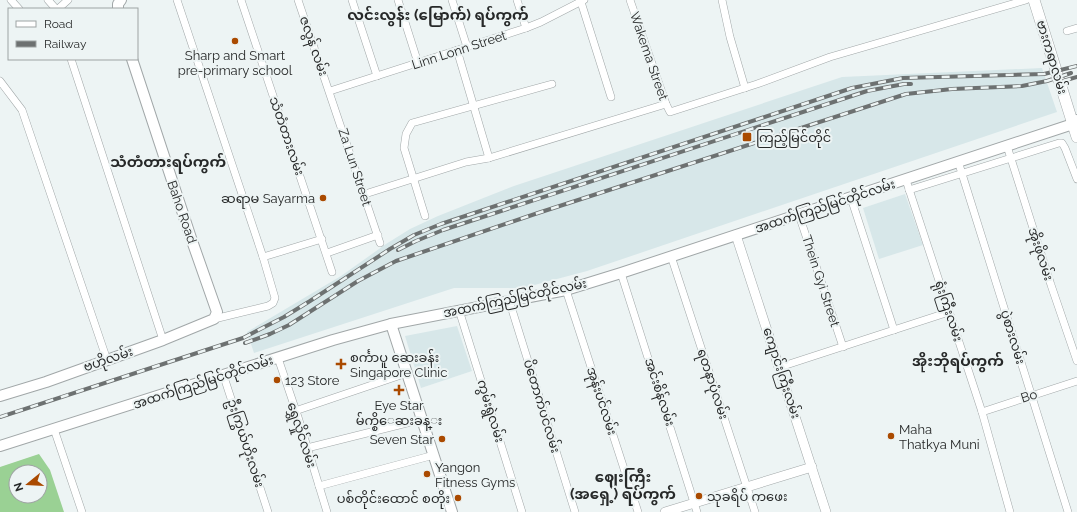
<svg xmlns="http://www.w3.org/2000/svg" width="1077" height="512" font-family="Raleway,'Noto Sans Myanmar',sans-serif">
  <rect width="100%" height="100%" fill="#edf4f4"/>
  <!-- built -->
  <g fill="#d7e7e9">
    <path d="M1042,68L1057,112L587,271L523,288H454L254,353L247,332L341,276L386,244L410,229L438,216L514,186L842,77Z"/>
    <path d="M905,194L923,245L879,259L863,208Z"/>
    <path d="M457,326L472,371L421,388L405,336Z"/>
  </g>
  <!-- grass -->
  <path fill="#9ad194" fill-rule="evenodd" d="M39,454L50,470L64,512H0V467ZM16,472H40V496H16Z"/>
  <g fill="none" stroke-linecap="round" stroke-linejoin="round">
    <!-- minor casing -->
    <g stroke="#a1a7a8" stroke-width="8">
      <g id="minor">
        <path d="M11,0L19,9"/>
        <path d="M48,0L56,9"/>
        <path d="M177,0L263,257L275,298L273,303L268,306L214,319"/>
        <path d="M241,0L332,272"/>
        <path d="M298,0L380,243"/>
        <path d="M352,0L377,76"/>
        <path d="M398,0L418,63"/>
        <path d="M452,0L467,47"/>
        <path d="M517,0L526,28"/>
        <path d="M630,0L666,104L670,112L757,84L830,57L1026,0"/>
        <path d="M722,0L730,37L745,88"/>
        <path d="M581,2L611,97"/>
        <path d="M58,9L68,0"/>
        <path d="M1067,31L1077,28"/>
        <path d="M457,50L489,158"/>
        <path d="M71,59L163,340"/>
        <path d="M0,81L22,110L107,360"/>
        <path d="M330,91L526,28L541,22L584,0"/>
        <path d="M1007,146L1051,285L1077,361"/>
        <path d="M958,161L1068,512"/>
        <path d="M906,180L982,412L1010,512"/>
        <path d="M909,190L1059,143H1062L1065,148L1077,179"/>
        <path d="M365,194L466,162L489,158L666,104"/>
        <path d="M851,198L894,330"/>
        <path d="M799,215L843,347"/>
        <path d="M425,216L404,148L406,134L412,123L552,84"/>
        <path d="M327,253L378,235"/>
        <path d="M671,256L755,512"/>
        <path d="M263,257L322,239"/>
        <path d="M621,273L697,512"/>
        <path d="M566,290L638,512"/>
        <path d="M509,300L575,512"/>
        <path d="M459,310L522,512"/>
        <path d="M278,358L298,417L327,512"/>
        <path d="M780,367L949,312"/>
        <path d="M223,374L268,512"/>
        <path d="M295,411L407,373"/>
        <path d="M982,412L1077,381"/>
        <path d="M54,429L82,512"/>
        <path d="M307,448L423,419"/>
        <path d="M319,486L434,455"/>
      </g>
    </g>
    <!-- tertiary casing -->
    <g stroke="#a1a7a8" stroke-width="10">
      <g id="tertiary">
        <path d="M736,235L826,512"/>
        <path d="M665,512L812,467"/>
      </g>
    </g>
    <!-- secondary casing -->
    <g stroke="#a1a7a8" stroke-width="12">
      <g id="secondary">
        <path d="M118,9V4L121,0"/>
        <path d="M391,324L452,512"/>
        <path d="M0,396L46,382L163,340L214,319L217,312L191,238L132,59"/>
        <path d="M0,446L333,340L391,324L566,290L621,273L1073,124L1077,120"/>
      </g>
    </g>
    <!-- primary casing -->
    <g stroke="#a1a7a8" stroke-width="12">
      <path id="primary" d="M1034,0L1077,137"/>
    </g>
    <!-- minor -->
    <use href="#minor" stroke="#fff" stroke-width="7"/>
    <!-- tertiary -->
    <use href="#tertiary" stroke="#fff" stroke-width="9"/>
    <!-- secondary -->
    <use href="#secondary" stroke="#fff" stroke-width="10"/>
    <!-- primary -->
    <use href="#primary" stroke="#fff" stroke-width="11"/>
    <!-- rail casing -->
    <g stroke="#6d7171" stroke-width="4">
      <g id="rail">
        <path d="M1063,81L1077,77"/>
        <path d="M398,250L416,241L443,230L867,91L904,84H911"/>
        <path d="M245,343L270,334L289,325L358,281L396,261L538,213L906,94L952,89L1022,86L1047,81L1071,73"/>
        <path d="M0,417L243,338L284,317L310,301L390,249L414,235L441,224L852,88L903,78L1044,74L1077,66"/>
      </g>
    </g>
    <!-- rail -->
    <use href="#rail" stroke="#edf4f4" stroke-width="2.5" stroke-dasharray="8" stroke-linecap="butt"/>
  </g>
  <!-- markers -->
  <g fill="#aa4a00" stroke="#edf4f4" stroke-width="1.5">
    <circle cx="235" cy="41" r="4"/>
    <rect x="742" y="132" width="10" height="10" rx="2"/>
    <circle cx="323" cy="198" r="4"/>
    <path d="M339 358h4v4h4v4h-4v4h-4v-4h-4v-4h4z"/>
    <circle cx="277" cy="380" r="4"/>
    <path d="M397 384h4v4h4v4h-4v4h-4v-4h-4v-4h4z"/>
    <circle cx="891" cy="436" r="4"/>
    <circle cx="442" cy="439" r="4"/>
    <circle cx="427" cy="474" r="4"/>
    <circle cx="699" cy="496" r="4"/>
    <circle cx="458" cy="498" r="4"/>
  </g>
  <g text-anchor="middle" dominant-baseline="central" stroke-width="4" stroke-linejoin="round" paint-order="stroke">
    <!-- street labels -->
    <g font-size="13" fill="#272929" stroke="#edf4f4">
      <text transform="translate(314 46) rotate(71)">ဇလွန် လမ်း</text>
      <text transform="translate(459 50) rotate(-18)">Linn Lonn Street</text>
      <text transform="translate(649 56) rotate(71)">Wakema Street</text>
      <text transform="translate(1052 57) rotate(73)">ဗားကရာလမ်း</text>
      <text transform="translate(287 136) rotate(71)">သံတံတားလမ်း</text>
      <text transform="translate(355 167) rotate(72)">Za Lun Street</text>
      <text transform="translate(825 206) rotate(-18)">အထက်ကြည်မြင်တိုင်လမ်း</text>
      <text transform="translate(182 212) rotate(71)">Baho Road</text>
      <text transform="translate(1041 254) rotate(72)">အိုးဖိုလမ်း</text>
      <text transform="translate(821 281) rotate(72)">Thein Gyi Street</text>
      <text transform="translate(515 298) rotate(-12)">အထက်ကြည်မြင်တိုင်လမ်း</text>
      <text transform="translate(949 311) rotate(72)">ရုံးကြီးလမ်း</text>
      <text transform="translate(1013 337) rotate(73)">ပွဲစားလမ်း</text>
      <text transform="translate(108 359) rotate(-19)">ဗဟိုလမ်း</text>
      <text transform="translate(782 373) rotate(72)">ကျောင်းကြီးလမ်း</text>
      <text transform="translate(203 382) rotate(-18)">အထက်ကြည်မြင်တိုင်လမ်း</text>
      <text transform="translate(713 384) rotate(72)">ရတနာပုံလမ်း</text>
      <text transform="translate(660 392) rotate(72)">အင်းစိန်လမ်း</text>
      <text transform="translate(1029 396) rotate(-18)">Bo</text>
      <text transform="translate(602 401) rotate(72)">အုန်းပင်လမ်း</text>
      <text transform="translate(542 406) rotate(73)">ပိတောက်ပင်လမ်း</text>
      <text transform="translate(491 411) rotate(73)">ကွမ်းရွဲလမ်း</text>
      <text transform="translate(302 435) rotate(72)">ရွှေလှိုင်လမ်း</text>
      <text transform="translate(246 443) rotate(72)">ဦးကြွယ်ဟိုးလမ်း</text>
    </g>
    <!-- poi labels -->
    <g font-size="13" fill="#272929" stroke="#edf4f4" text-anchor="start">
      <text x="235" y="55" text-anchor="middle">Sharp and Smart<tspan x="235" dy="15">pre-primary school</tspan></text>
      <text x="756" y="137">ကြည့်မြင်တိုင်</text>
      <text x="315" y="198" text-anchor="end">ဆရာမ Sayarma</text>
      <text x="350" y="357">စင်္ကာပူ ဆေးခန်း<tspan x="350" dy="15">Singapore Clinic</tspan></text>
      <text x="285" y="380">123 Store</text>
      <text x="399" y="405" text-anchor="middle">Eye Star<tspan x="399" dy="15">မ်က္စိေဆးခန္း</tspan></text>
      <text x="899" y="429">Maha<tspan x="899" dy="15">Thatkya Muni</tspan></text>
      <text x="434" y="439" text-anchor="end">Seven Star</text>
      <text x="435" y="467">Yangon<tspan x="435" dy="15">Fitness Gyms</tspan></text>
      <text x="707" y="496">သုခရိပ် ကဖေး</text>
      <text x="450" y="498" text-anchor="end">ပစ်တိုင်းထောင် စတိုး</text>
    </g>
    <!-- quarter labels -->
    <g font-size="15" font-weight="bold" fill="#272929" stroke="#edf4f4">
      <text x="438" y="15">လင်းလွန်း (မြောက်) ရပ်ကွက်</text>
      <text x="168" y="162">သံတံတားရပ်ကွက်</text>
      <text x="958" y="361">အိုးဘိုရပ်ကွက်</text>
      <text x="623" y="477">ဈေးကြီး<tspan x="623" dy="17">(အရှေ့) ရပ်ကွက်</tspan></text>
    </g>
  </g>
  <!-- legend -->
  <rect x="8" y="8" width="130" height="52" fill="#edf4f4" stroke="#9ea3a3"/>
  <rect x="16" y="21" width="20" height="6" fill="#ffffff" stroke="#9ea3a3"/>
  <text x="44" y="28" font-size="12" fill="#272929">Road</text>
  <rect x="16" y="41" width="20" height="6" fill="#6d7171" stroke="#9ea3a3"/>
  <text x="44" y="48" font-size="12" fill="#272929">Railway</text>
  <!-- north arrow -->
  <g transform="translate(28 484) rotate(252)"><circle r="19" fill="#edf4f4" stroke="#9ea3a3"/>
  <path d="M0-3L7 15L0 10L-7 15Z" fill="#aa4a00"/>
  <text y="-6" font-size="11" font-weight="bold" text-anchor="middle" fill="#272929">N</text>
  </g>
</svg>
